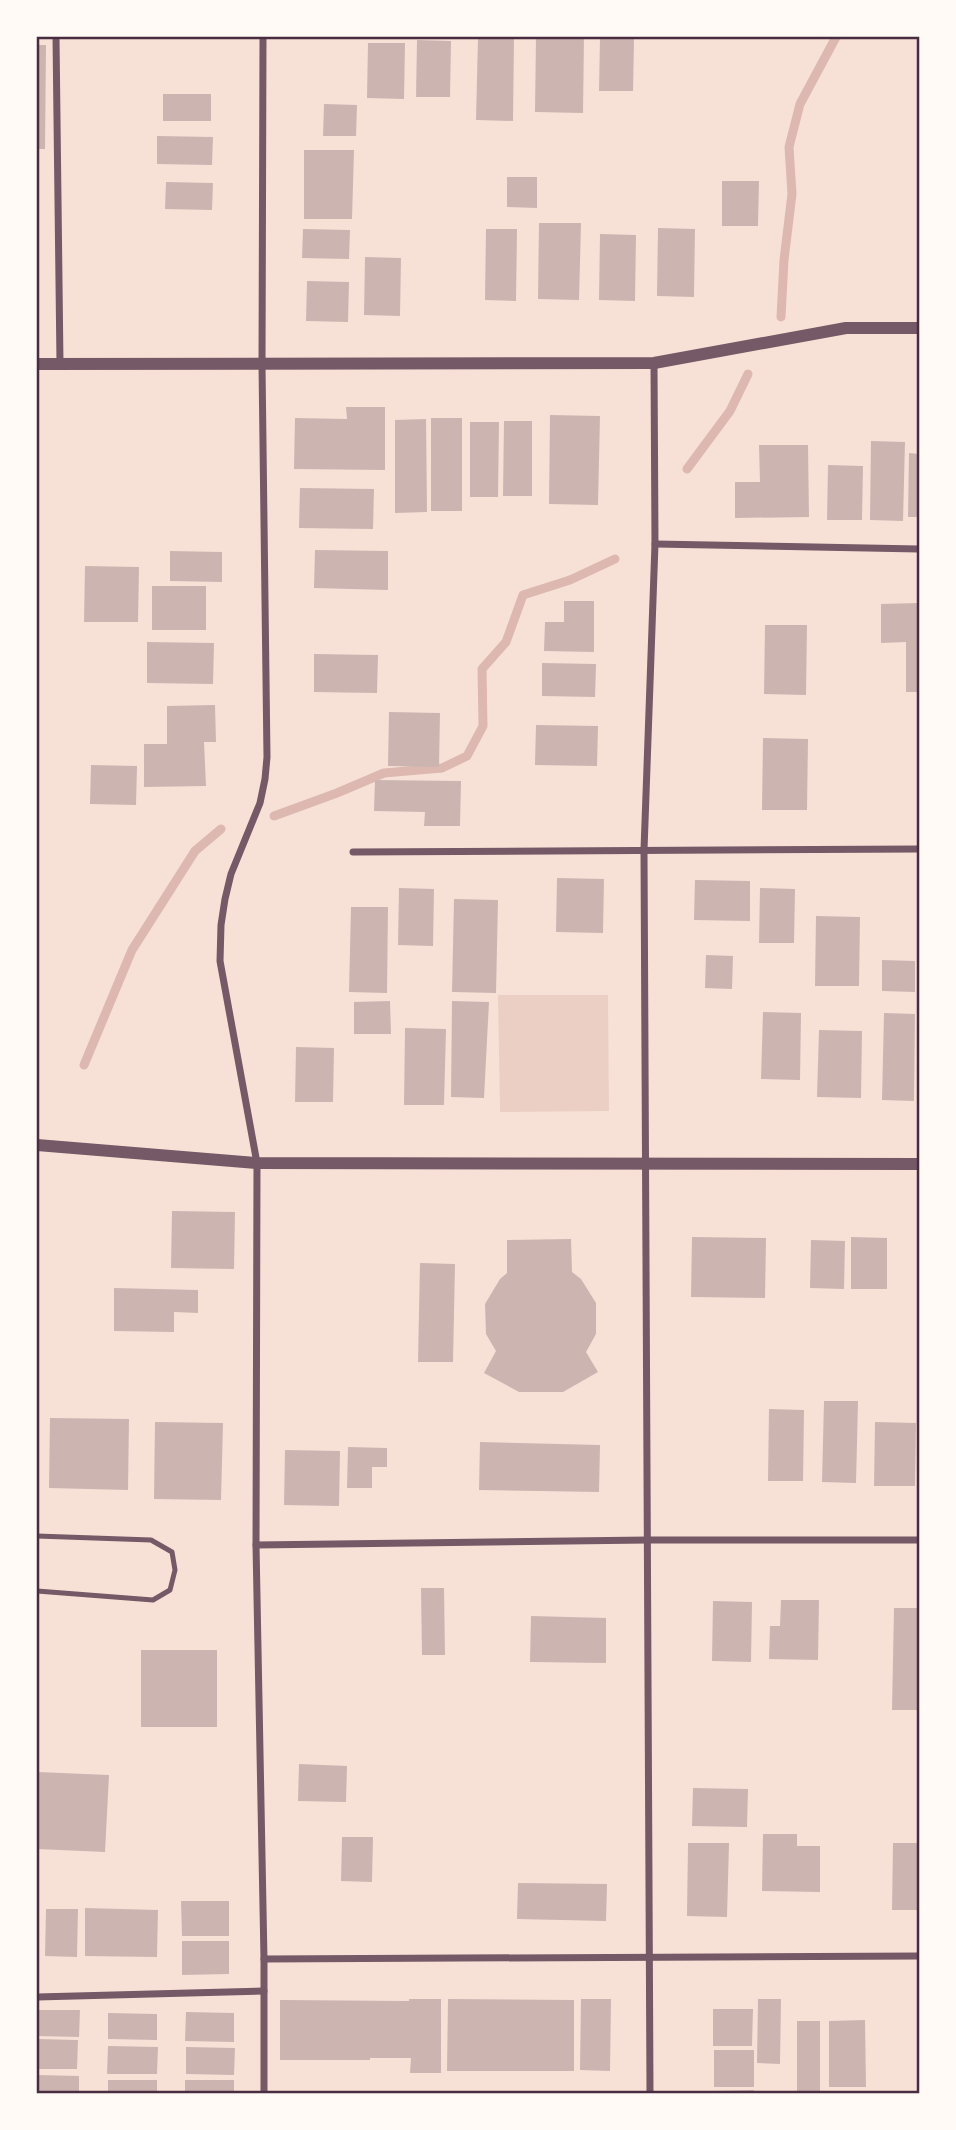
<svg xmlns="http://www.w3.org/2000/svg" width="956" height="2130" font-family="Quicksand,sans-serif">
  <rect width="100%" height="100%" fill="#f7e1d7"/>
  <!-- green -->
  <path fill="#ebcfc5" d="M498,995H608L609,1111L500,1112Z"/>
  <g fill="none" stroke-linecap="round" stroke-linejoin="round">
    <!-- stream -->
    <g stroke="#dcb8b0" stroke-width="9">
      <path d="M781,317L784,260L792,194L789,147L800,104L836,37"/>
      <path d="M687,469L730,411L748,374"/>
      <path d="M274,816L337,793L384,773L442,768L467,756L483,726L482,669L506,642L523,595L570,580L615,559"/>
      <path d="M84,1065L132,950L195,851L221,829"/>
    </g>
  </g>
  <!-- building -->
  <g fill="#ccb4b1">
    <path d="M536,37H584L583,113L535,112Z"/>
    <path d="M478,38H514L513,121L476,120Z"/>
    <path d="M600,39H634L633,91H599Z"/>
    <path d="M417,40L451,41L450,97H416Z"/>
    <path d="M368,43H405L404,99L367,98Z"/>
    <path d="M37,45H46L45,149H37Z"/>
    <rect x="163" y="94" width="48" height="27"/>
    <path d="M324,104L357,105L356,136H323Z"/>
    <path d="M157,136L213,137L212,165L157,164Z"/>
    <path d="M304,150H354L352,219H304Z"/>
    <path d="M507,177H537V208L507,207Z"/>
    <path d="M722,181H759L758,226H722Z"/>
    <path d="M166,182L213,183L212,210L165,209Z"/>
    <path d="M539,223H581L579,300L538,299Z"/>
    <path d="M658,228L695,229L694,297L657,296Z"/>
    <path d="M303,229L350,230L349,259L302,258Z"/>
    <path d="M486,229H517L516,301L485,300Z"/>
    <path d="M600,234L636,235L635,301L599,300Z"/>
    <path d="M365,257L401,258L400,316L364,315Z"/>
    <path d="M307,281L349,282L348,322L306,321Z"/>
    <path d="M346,407H385V470L294,469L295,418L347,419Z"/>
    <path d="M550,415L600,416L598,505L549,504Z"/>
    <rect x="431" y="418" width="31" height="93"/>
    <path d="M426,419L427,512L395,513V420Z"/>
    <path d="M504,421H532V496H503Z"/>
    <path d="M470,422H499L498,497H470Z"/>
    <path d="M871,441L905,442L903,521L870,520Z"/>
    <path d="M759,445H808L809,517L735,518V482H760Z"/>
    <path d="M909,453L919,454V517H908Z"/>
    <path d="M828,465L863,466L862,520H827Z"/>
    <path d="M300,488L374,489L373,529L299,528Z"/>
    <path d="M315,550L388,551V590L314,588Z"/>
    <path d="M170,551L222,552V582L170,581Z"/>
    <path d="M85,566L139,567L138,622H84Z"/>
    <rect x="152" y="586" width="54" height="44"/>
    <path d="M564,601H594V652L544,651L545,622H564Z"/>
    <path d="M919,603V692H906V642L881,643V604Z"/>
    <path d="M765,625H807L806,695L764,694Z"/>
    <path d="M147,642L214,643L213,684L147,683Z"/>
    <path d="M314,654L378,655L377,693L314,692Z"/>
    <path d="M542,663L596,664L595,697L542,696Z"/>
    <path d="M215,705L216,742H204L206,786L144,787V744H167V706Z"/>
    <path d="M389,712L440,713L439,767L388,766Z"/>
    <path d="M536,725L598,726L597,766L535,765Z"/>
    <path d="M763,738L808,739L807,810H762Z"/>
    <path d="M91,765L137,766L136,805L90,804Z"/>
    <path d="M375,780L461,781L460,826H424L425,812L374,811Z"/>
    <path d="M557,878L604,879L603,933L556,932Z"/>
    <path d="M695,880L750,881V921L694,920Z"/>
    <path d="M399,888L434,889L433,946L398,945Z"/>
    <path d="M760,888L795,889L794,943H759Z"/>
    <path d="M454,899L498,900L496,993L452,992Z"/>
    <path d="M351,907H388L387,993L349,992Z"/>
    <path d="M816,916L860,917L859,986H815Z"/>
    <path d="M706,955L733,956L732,989L705,988Z"/>
    <path d="M882,960L915,961V992L882,991Z"/>
    <path d="M390,1001L391,1034H354V1002Z"/>
    <path d="M452,1001L489,1002L484,1098L451,1097Z"/>
    <path d="M763,1012L801,1013L800,1080L761,1079Z"/>
    <path d="M884,1013L915,1014L914,1101L882,1100Z"/>
    <path d="M405,1028L446,1029L444,1105H404Z"/>
    <path d="M819,1030L862,1031L861,1098L817,1097Z"/>
    <path d="M296,1047L334,1048L333,1102H295Z"/>
    <path d="M172,1211L235,1212L234,1269L171,1268Z"/>
    <path d="M692,1237L766,1238L765,1298L691,1297Z"/>
    <path d="M851,1237L887,1238V1289H851Z"/>
    <path d="M571,1239L572,1272L581,1279L596,1303V1334L586,1352L598,1372L563,1392H519L484,1373L496,1351L486,1334L485,1304L500,1279L507,1273V1240Z"/>
    <path d="M811,1240L845,1241L844,1289L810,1288Z"/>
    <path d="M420,1263L455,1264L453,1362H418Z"/>
    <path d="M114,1288L198,1290V1313L174,1312V1332L114,1331Z"/>
    <path d="M824,1401H858L856,1483L822,1482Z"/>
    <path d="M769,1409L804,1410L803,1481H768Z"/>
    <path d="M50,1418L129,1419L128,1490L49,1488Z"/>
    <path d="M155,1422L223,1423L221,1500L154,1499Z"/>
    <path d="M875,1422L916,1423L915,1486H874Z"/>
    <path d="M480,1442L600,1445L599,1492L479,1490Z"/>
    <path d="M348,1447L387,1448V1467H372V1488H347Z"/>
    <path d="M285,1450L340,1451L339,1506L284,1505Z"/>
    <path d="M421,1588H444L445,1655H422Z"/>
    <path d="M781,1600H819L818,1660L769,1659L770,1626H780Z"/>
    <path d="M713,1601L752,1602L751,1662L712,1661Z"/>
    <path d="M894,1608H919V1710H892Z"/>
    <path d="M531,1616L606,1618V1663L530,1662Z"/>
    <rect x="141" y="1650" width="76" height="77"/>
    <path d="M299,1764L347,1766L346,1802L298,1801Z"/>
    <path d="M38,1772L109,1775L105,1852L37,1849Z"/>
    <path d="M693,1788L748,1789L747,1827L692,1826Z"/>
    <path d="M763,1834H797V1846H820V1892L762,1891Z"/>
    <path d="M342,1837H373L372,1882L341,1881Z"/>
    <path d="M688,1843H729L727,1917L687,1916Z"/>
    <path d="M893,1843H919V1910H892Z"/>
    <path d="M518,1883L607,1884L606,1921L517,1919Z"/>
    <path d="M181,1901H229V1936H182Z"/>
    <path d="M85,1908L158,1910L157,1957L85,1956Z"/>
    <path d="M46,1909H78L77,1957L45,1956Z"/>
    <path d="M182,1941H229V1974L182,1975Z"/>
    <path d="M409,1999H441V2073H410L411,2058H370V2060H280V2000L409,2001Z"/>
    <path d="M448,1999L574,2000V2071H447Z"/>
    <path d="M581,1999H611L610,2071L580,2070Z"/>
    <path d="M758,1999H781L780,2064L757,2063Z"/>
    <path d="M713,2009H753L752,2046H713Z"/>
    <path d="M37,2010H80L79,2037L37,2036Z"/>
    <path d="M186,2012L234,2013V2042L185,2041Z"/>
    <path d="M108,2013L157,2014V2040L108,2039Z"/>
    <path d="M865,2020L866,2087H829V2021Z"/>
    <rect x="797" y="2021" width="23" height="72"/>
    <path d="M37,2039L78,2040L77,2069H37Z"/>
    <path d="M108,2046L158,2047L157,2074H107Z"/>
    <path d="M186,2047L235,2048L234,2075L186,2074Z"/>
    <rect x="714" y="2050" width="40" height="37"/>
    <path d="M37,2075L79,2076V2093H37Z"/>
    <rect x="108" y="2080" width="49" height="13"/>
    <rect x="185" y="2080" width="49" height="13"/>
    <path d="M754,2090V2093H714V2091Z"/>
  </g>
  <g fill="none" stroke-linecap="round" stroke-linejoin="round">
    <!-- service -->
    <path stroke="#755966" stroke-width="5" d="M37,1536L151,1540L172,1552L175,1570L170,1590L153,1600L37,1591"/>
    <!-- minor -->
    <g stroke="#755966" stroke-width="7">
      <path d="M56,37L60,363"/>
      <path d="M263,37L262,365L267,757L265,779L260,803L231,874L225,899L221,925L220,961L257,1163L256,1545L264,1959V2093"/>
      <path d="M655,544L919,549"/>
      <path d="M353,852L919,849"/>
      <path d="M256,1545L648,1540H919"/>
      <path d="M264,1959L919,1956"/>
      <path d="M37,1997L264,1991"/>
      <path d="M650,2093L644,850L655,544L654,363"/>
    </g>
    <!-- tertiary -->
    <g stroke="#755966" stroke-width="12">
      <path d="M37,364L654,363L846,328H919"/>
      <path d="M37,1145L257,1163L919,1164"/>
    </g>
  </g>
  <!-- border -->
  <rect width="956" height="2130" fill="none" stroke="#fffaf5" stroke-width="77"/>
  <rect x="38" y="38" width="880" height="2054" fill="none" stroke="#4a2c40" stroke-width="2.5"/>
</svg>
